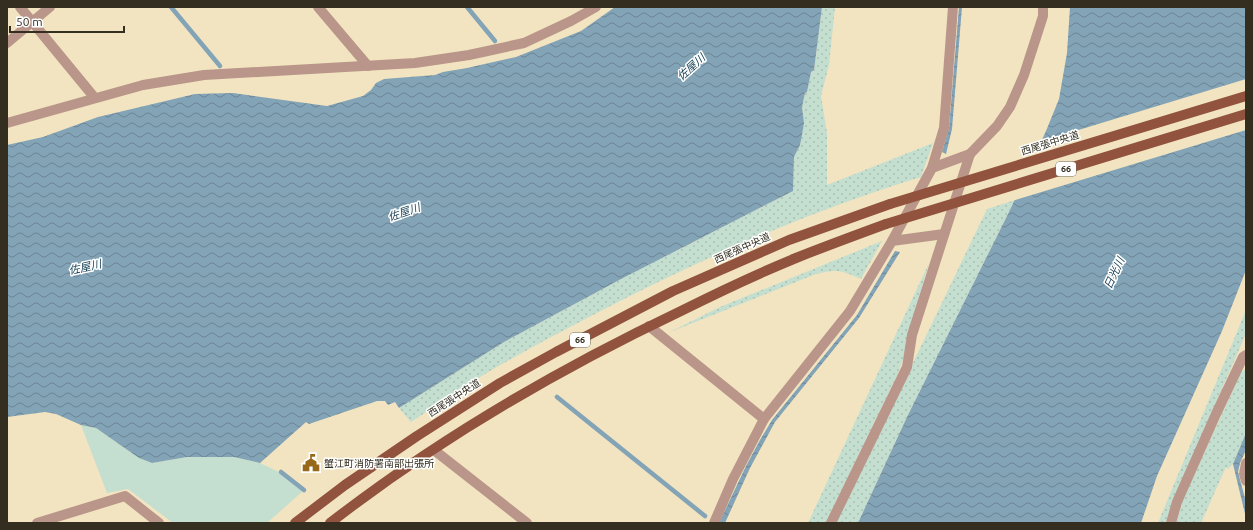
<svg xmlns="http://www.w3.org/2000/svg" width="1253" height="530" font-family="Ubuntu,'Noto Sans JP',sans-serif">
  <defs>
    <pattern id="grass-dots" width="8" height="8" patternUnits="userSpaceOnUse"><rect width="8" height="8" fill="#c4dfd0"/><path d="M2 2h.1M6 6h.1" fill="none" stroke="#a9c0b2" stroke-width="1.8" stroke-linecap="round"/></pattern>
    <pattern id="water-waves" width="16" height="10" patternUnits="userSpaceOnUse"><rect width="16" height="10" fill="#83a3b6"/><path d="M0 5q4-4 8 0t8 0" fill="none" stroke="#6c8594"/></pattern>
  </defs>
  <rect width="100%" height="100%" fill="#f2e4c0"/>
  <!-- grass -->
  <g fill="url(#grass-dots)">
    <path d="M822,7H835L829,65L821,96L827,133V185L933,143L921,177C807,212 698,260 593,315C560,332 527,350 495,368C466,385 439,404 411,422L399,408L504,342L623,278L793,191L794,157L800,145L804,123L802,107L805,93L807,92L811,72L814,70Z"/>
    <path d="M1015,200L907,417L858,523H836L987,209Z"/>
    <path d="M882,241L861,279C840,270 838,269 816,274L670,332L720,307Z"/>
    <path d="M929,263L917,304L903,359L897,376L826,523H808Z"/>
    <path d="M1246,310V337L1245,336L1171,506L1166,523H1158Z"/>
    <path d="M1246,369V433L1233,464L1228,469L1226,467L1201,523H1176L1183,500L1241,372Z"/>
  </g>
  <!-- pitch -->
  <path fill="#c4dfd0" d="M81,425L96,428L139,458L152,463L187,457H234L260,463L281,473L303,491L267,523H173L128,489L107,493Z"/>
  <!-- water -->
  <g fill="url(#water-waves)">
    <path d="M615,7H822L814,70L811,72L807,92L805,93L802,107L804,123L802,135L800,145L794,157L793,191L623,278L504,342L399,408L395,402L388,405L385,401H377L309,424L306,422L260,463L234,457H187L152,463L139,458L96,428L81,425L56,414L45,412L7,417V145L43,137L98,117L195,94L233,93L327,106L363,96L371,90L376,83L384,79L435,75L443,72L467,68L516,57L581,31Z"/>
    <path d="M959,7H962L952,129L946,154L942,152L949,128Z"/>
    <path d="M1070,7H1246V270L1222,331L1157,476L1141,523H858L907,417L1010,210L1046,131L1059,99L1067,53Z"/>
    <path d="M895,251L900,252L859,318L775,422L750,468L725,523H719L746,466L760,440L772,420L857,315Z"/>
    <path d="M1246,433V450L1240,463L1238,472L1246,502V518L1233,464Z"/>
  </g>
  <!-- pier -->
  <path fill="#f2e4c0" d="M1246,79V130L1012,201L1039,142Z"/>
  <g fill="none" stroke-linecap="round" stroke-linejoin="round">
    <!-- stream -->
    <g stroke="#83a3b6" stroke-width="4.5">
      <path d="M171,7L220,66"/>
      <path d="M467,7L495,41"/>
      <path d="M557,397L705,516"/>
      <path d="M281,472L304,490"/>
    </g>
    <!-- minor -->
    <g stroke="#ba968a" stroke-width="10">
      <path d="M20,7L94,97"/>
      <path d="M318,7L368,66"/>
      <path d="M7,43L50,7"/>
      <path d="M7,123L143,85L204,75L415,63L469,55L524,43L571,21L596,7"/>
      <path d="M932,168L970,154L997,126L1010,107L1024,75L1043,16V7"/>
      <path d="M892,241L944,234"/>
      <path d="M649,326L764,419"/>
      <path d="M434,450L527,523"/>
      <path d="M1246,463L1244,474L1246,481"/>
      <path d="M37,523L125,496L159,523"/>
      <path d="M714,523L733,479L764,419L850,311L892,241L932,168L944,128L953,7"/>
      <path d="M831,523L907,367L912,335L970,154"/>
      <path d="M1171,523L1177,502L1216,414L1243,357L1246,355"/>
    </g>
    <!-- major -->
    <g stroke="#91533d" stroke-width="10">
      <path d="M295,523L345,485L417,436L500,383L556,352L673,291L789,240L890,204"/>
      <path d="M330,523C437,440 559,369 681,311C719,292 757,274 796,258C826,246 856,235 886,224"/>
    </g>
    <!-- major-bridge -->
    <g stroke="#91533d" stroke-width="10">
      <path d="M890,204L1246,96"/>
      <path d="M886,224L1246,114"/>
    </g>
  </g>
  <!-- icons -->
  <defs>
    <g id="civic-bare" transform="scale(1.38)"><path d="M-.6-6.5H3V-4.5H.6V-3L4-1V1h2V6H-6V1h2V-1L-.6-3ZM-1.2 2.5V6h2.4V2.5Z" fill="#976819" stroke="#fff" stroke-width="2.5" paint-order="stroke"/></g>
  </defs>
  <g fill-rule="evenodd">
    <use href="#civic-bare" x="311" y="463"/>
  </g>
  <g text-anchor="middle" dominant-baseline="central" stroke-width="3" stroke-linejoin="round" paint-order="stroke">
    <!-- shield labels -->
    <g fill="#fff" stroke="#706d63" stroke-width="1">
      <rect x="1056" y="162" width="20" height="14" rx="3"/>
      <rect x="570" y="333" width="20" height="14" rx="3"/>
    </g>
    <g font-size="9" font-weight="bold" fill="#332e20">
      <text x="1066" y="169">66</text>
      <text x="580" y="340">66</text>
    </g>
    <!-- street labels -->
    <g font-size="10" fill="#332e20" stroke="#fff">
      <text transform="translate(1050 143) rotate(-17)">西尾張中央道</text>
      <text transform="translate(742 248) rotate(-24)">西尾張中央道</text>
      <text transform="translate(454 398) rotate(-33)">西尾張中央道</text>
    </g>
    <!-- poi labels -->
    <g font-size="10" fill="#332e20" stroke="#fff" text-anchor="start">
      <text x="324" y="463">蟹江町消防署南部出張所</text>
    </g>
    <!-- water labels -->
    <g font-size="11" font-style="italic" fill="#133e53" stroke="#fff">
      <text transform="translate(691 67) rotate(-42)">佐屋川</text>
      <text transform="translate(404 212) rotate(-19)">佐屋川</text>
      <text transform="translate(85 267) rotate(-13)">佐屋川</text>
      <text transform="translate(1114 273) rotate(-65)">日光川</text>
    </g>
  </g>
  <!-- border -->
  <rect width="1253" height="530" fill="none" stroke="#332e20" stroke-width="16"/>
  <!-- scale -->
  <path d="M10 26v6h114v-6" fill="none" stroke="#332e20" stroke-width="2"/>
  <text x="16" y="26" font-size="12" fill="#332e20" stroke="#ffffff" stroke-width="3" paint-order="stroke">50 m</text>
</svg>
